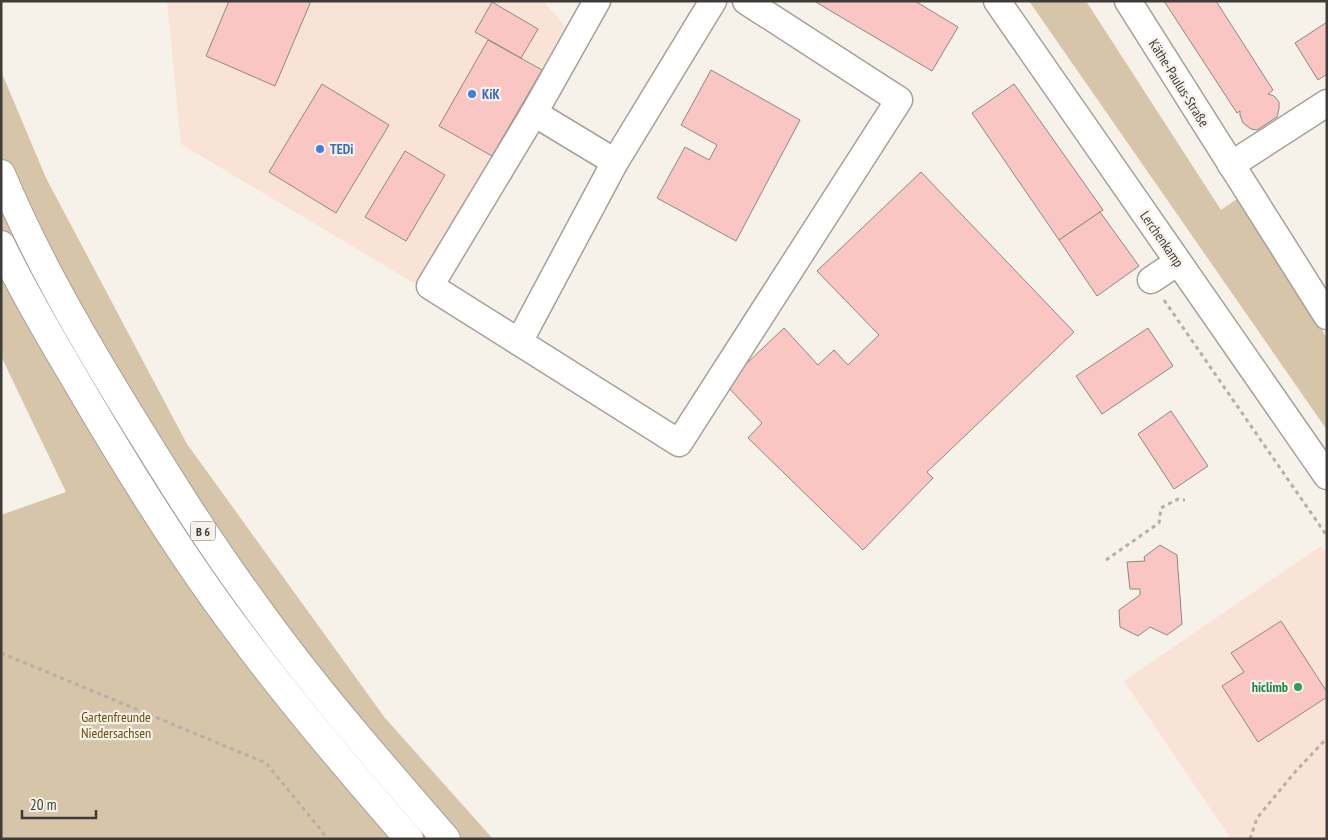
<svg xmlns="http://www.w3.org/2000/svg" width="1328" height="840" font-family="'PT Sans Narrow',sans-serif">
  <rect width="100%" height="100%" fill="#f6f1e9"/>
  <!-- commercial -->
  <g fill="#f9e3d6">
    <path d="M167,1H543L566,27L419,286L181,144Z"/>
    <path d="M1321,546L1327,554V839H1231L1124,681Z"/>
  </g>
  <!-- green -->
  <g fill="#d6c5a8">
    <path d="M1029,1H1086L1221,210L1237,199L1327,338V430Z"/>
    <path d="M1,71L46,178L187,444L385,718L493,839H1V515L66,492L1,356Z"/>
  </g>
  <!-- building -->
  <g fill="#f9c6c4" stroke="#908686">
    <path d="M229,1H311L275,86L206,56Z"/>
    <path d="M814,1H915L958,27L932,71Z"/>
    <path d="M1164,1H1216L1273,90L1268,94L1274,96L1279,102V109L1277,117L1257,130L1251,129L1243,123L1240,115V111L1237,113Z"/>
    <path d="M492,2L538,29L521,58L475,32Z"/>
    <path d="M1327,22V74L1318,80L1295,43Z"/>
    <path d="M488,40L542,70L492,156L439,126Z"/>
    <path d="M711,70L800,120L736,241L657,198L685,147L709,160L717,145L681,125Z"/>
    <path d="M322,84L389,125L336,213L269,172Z"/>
    <path d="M1014,84L1103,210L1059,240L972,113Z"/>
    <path d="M405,151L445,175L406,241L365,217Z"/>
    <path d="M921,172L1074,332L927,472L933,478L863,550L748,438L762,423L725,384L784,328L818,365L834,350L848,365L879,335L817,271Z"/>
    <path d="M1100,212L1139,266L1097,296L1059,240Z"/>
    <path d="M1148,328L1173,366L1102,414L1076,376Z"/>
    <path d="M1171,411L1208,466L1174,489L1138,434Z"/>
    <path d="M1160,545L1177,555L1182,624L1167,635L1150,627L1138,636L1120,627L1119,610L1140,595V589H1130L1127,562L1145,561L1144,557Z"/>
    <path d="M1281,621L1327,692V697L1258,742L1222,686L1244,672L1231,653Z"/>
  </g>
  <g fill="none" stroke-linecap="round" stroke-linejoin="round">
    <!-- minor casing -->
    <g stroke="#a5a199" stroke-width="29">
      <g id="minor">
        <path d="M713,1L615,162L519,342L679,443L899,100L746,1"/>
        <path d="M997,1L1327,476"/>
        <path d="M1128,1L1327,316"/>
        <path d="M534,113L615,162"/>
        <path d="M1231,165L1327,103"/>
        <path d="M1151,280L1178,262"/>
        <path d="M519,342L430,286L534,113L597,1"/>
      </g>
    </g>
    <!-- highway casing -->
    <g stroke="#a5a199" stroke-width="30">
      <g id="highway">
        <path d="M1,174C34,253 77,328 122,402C165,472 208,542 257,608C315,689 381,764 446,839"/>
        <path d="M1,245C24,293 51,338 78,384C127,468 178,551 236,628C290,701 349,770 409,839"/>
      </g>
    </g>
    <!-- path -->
    <g stroke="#b3afa9" stroke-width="3" stroke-dasharray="4 4" stroke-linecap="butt">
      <path d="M1164,300L1327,536"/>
      <path d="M1106,560L1159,523L1161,508L1178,499L1185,500"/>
      <path d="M1,653L266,763L322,831L326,839"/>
      <path d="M1250,839L1257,818L1295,772L1327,738"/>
    </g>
    <!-- minor -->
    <use href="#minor" stroke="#fff" stroke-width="26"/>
    <!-- highway -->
    <use href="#highway" stroke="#fff" stroke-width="28"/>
  </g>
  <!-- markers -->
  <g fill="#3f7fe0" stroke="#f6f1e9" stroke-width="2">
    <circle cx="472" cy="94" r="5"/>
    <circle cx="320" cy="149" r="5"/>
  </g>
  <circle fill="#2e9e5b" stroke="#f6f1e9" stroke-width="2" cx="1298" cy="687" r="5"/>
  <g text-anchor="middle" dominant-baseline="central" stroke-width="4.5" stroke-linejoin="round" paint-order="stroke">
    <!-- shield labels -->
    <rect fill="#f6f1e9" stroke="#75726e" stroke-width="1" x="190.5" y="521.5" width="25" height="19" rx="4"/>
    <g font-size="12" font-weight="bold" fill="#3e3c39">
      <text x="203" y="531">B 6</text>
    </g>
    <!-- street labels -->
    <g font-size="14" fill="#3e3c39" stroke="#f6f1e9">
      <text transform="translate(1179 83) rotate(58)">Käthe-Paulus-Straße</text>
      <text transform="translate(1162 239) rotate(55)">Lerchenkamp</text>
    </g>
    <!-- shop labels -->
    <g font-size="14" font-weight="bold" fill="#366cbe" stroke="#f6f1e9" text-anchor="start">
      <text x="482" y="94">KiK</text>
      <text x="330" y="149">TEDi</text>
    </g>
    <!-- leisure labels -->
    <g font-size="14" font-weight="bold" fill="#27864d" stroke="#f6f1e9" text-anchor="end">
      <text x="1288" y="687">hiclimb</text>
    </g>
    <!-- park labels -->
    <g font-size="14" fill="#6c4c08" stroke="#f6f1e9">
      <text x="116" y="717">Gartenfreunde<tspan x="116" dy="16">Niedersachsen</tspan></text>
    </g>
  </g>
  <!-- border -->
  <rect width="1328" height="840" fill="none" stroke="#3e3c39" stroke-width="5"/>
  <!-- scale -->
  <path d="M22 810v8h74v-8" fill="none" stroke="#3e3c39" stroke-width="2.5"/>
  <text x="30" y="810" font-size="15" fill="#3e3c39" stroke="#f6f1e9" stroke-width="4" paint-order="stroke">20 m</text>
</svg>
